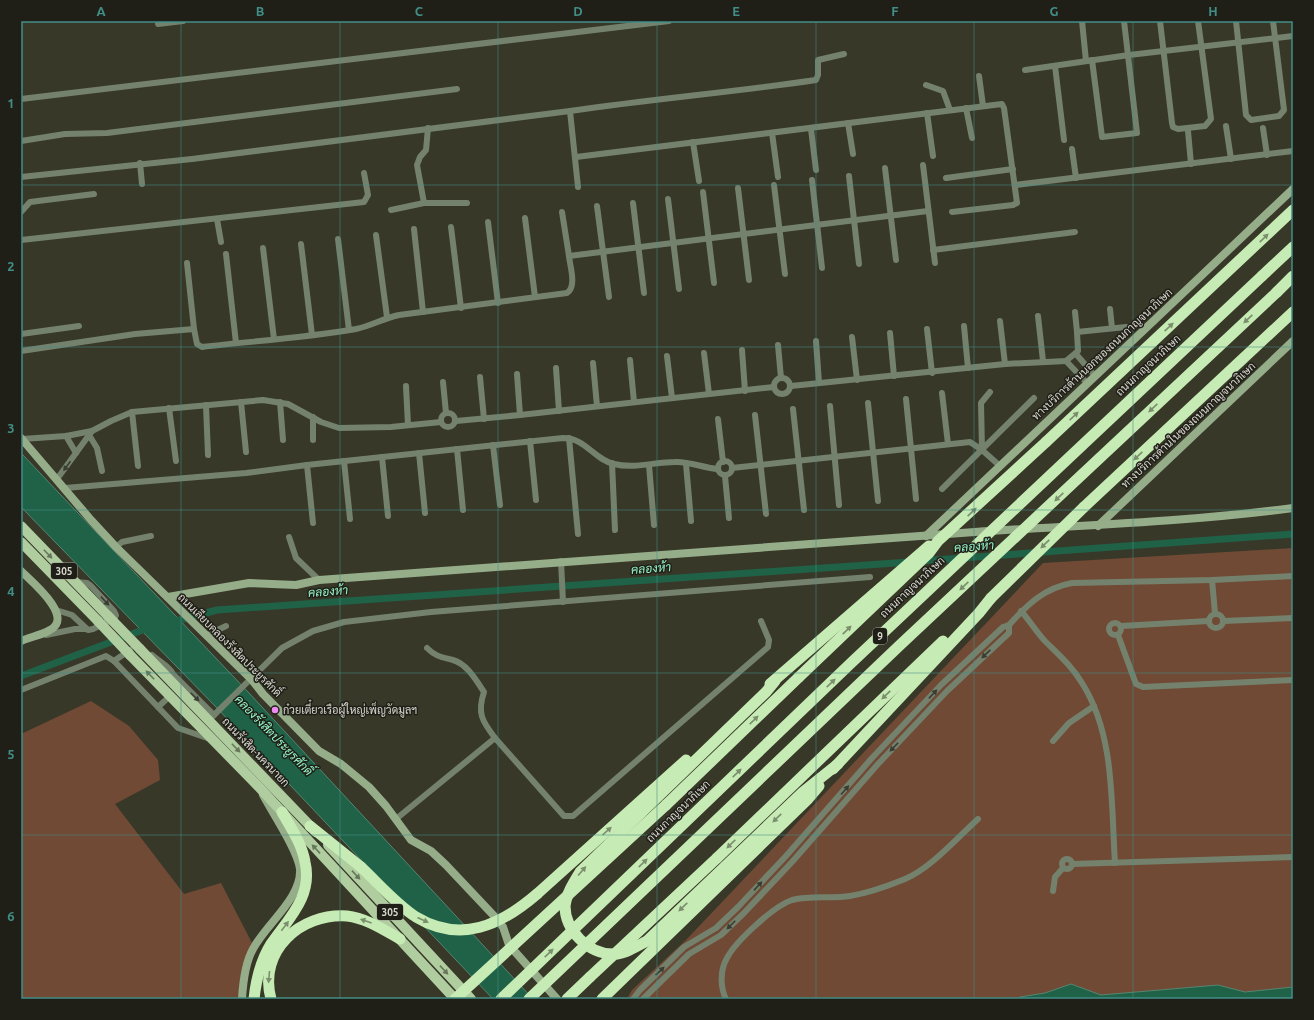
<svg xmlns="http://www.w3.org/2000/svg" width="1314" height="1020" font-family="Ubuntu,Sarabun,sans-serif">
  <rect width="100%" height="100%" fill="#383829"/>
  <!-- green -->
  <g fill="#704a35">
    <path d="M1293,548V999H627L632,990L686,940L1043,563Z"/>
    <path d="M91,701L129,726L158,760L160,780L115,804L184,894L221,883L252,943L238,999H21V734Z"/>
  </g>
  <!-- water -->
  <g fill="#1f6247" stroke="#568570">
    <path d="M21,453L249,693L533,999H493L216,707L21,507Z"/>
    <path d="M1071,984L1101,995L1218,985L1245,992L1293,987V998L1019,999L1020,997L1045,993Z"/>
  </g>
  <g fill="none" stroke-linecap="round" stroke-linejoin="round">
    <!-- canal -->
    <g stroke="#1f6247" stroke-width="7">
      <path d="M921,561L1293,534"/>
      <path d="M172,622L217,610L910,562"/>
      <path d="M21,676L148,628"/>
    </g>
    <!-- street -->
    <g stroke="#74826d" stroke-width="6">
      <path d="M1082,21L1086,61"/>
      <path d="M1160,21L1172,123L1173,127L1178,129L1205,126L1211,119L1198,21"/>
      <path d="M1236,21L1246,115L1251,120L1279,116L1284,110L1273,21"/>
      <path d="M158,24L183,21"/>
      <path d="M1092,60L1102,137L1137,133L1124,21"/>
      <path d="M1055,66L1064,140"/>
      <path d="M1025,70L1129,55L1293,36"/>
      <path d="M979,76L983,106"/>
      <path d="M926,85L943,91L950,110"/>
      <path d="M21,99L669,21"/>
      <path d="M966,108L972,138"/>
      <path d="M570,111L578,187"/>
      <path d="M927,113L933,156"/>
      <path d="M848,123L853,154"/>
      <path d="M1226,126L1231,159"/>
      <path d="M1263,128L1267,155"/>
      <path d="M811,129L816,170"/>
      <path d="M1188,131L1191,164"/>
      <path d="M772,133L778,177"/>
      <path d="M21,141L65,134L107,133L457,89"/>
      <path d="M693,142L699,181"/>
      <path d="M1072,149L1076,178"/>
      <path d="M576,157L1002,104L1004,108L1017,203L1013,205L952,212"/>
      <path d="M140,163L142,184"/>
      <path d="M923,165L935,263"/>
      <path d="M885,168L896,260"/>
      <path d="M849,176L859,264"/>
      <path d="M21,177L192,159L570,111C652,99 734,92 816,80L818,75V60L844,54"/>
      <path d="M946,178L1013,169"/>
      <path d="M812,180L822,268"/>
      <path d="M774,185L785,274"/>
      <path d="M1015,185L1293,151"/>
      <path d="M738,188L749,280"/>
      <path d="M703,192L714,283"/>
      <path d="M668,199L679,289"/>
      <path d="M424,203L417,165L420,157L426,150L428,128"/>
      <path d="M633,203L644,293"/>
      <path d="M597,206L609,297"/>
      <path d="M391,210L424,203H467"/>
      <path d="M21,212L30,202L94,194"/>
      <path d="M562,212L569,256"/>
      <path d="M525,218L535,297"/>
      <path d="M217,219L221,242"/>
      <path d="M488,222L498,303"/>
      <path d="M451,227L461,308"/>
      <path d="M414,229L423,312"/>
      <path d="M376,235L387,317"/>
      <path d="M338,239L349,330"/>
      <path d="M21,240L364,202L368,195L364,173"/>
      <path d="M301,244L312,335"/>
      <path d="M263,248L274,339"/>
      <path d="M933,250L1075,232"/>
      <path d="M226,254L236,343"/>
      <path d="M187,263L194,329"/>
      <path d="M1110,309L1112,328"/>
      <path d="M1075,312L1077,332"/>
      <path d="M1038,316L1043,361"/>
      <path d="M1000,321L1005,364"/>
      <path d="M964,326L968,368"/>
      <path d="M927,329L932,373"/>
      <path d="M890,333L894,376"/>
      <path d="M21,334L79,326"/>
      <path d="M852,337L857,380"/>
      <path d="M816,341L819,383"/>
      <path d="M778,345L781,378"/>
      <path d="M742,350L745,391"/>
      <path d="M21,351L135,334L194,329L197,344L202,347C253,341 305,338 356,329C371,326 384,318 399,315L567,293C577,286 570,267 569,256L928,211"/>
      <path d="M704,353L709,394"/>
      <path d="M1076,354L1095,376"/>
      <path d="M667,356L672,398"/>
      <path d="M630,360L634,402"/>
      <path d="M1066,361L1087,383"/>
      <path d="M593,363L597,406"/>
      <path d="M556,368L559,411"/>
      <path d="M517,374L520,415"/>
      <path d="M480,377L484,419"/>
      <circle cx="782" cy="386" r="8"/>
      <path d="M443,382L446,413"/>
      <path d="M406,386L408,425"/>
      <path d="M791,386L1005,364L1066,361L1078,351L1077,332L1126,327"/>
      <path d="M942,393L948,444"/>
      <path d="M906,399L916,499"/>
      <path d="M241,402L246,452"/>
      <path d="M280,402L283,440"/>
      <path d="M868,403L878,501"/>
      <path d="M206,405L208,455"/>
      <path d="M830,406L839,505"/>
      <path d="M169,408L176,461"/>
      <path d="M793,409L804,510"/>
      <path d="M132,412L138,466"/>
      <circle cx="448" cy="420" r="7"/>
      <path d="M755,415L766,514"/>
      <path d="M313,417V440"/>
      <path d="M718,419L723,462"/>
      <path d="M456,421L520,415L774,387"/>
      <path d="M89,435L97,448L102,471"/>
      <path d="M66,436L76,453"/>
      <path d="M569,438L578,534"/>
      <path d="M22,439L66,436L92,431L111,421L132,412L263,400L288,404L321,422L339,428L391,427L441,422"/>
      <path d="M530,441L536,500"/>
      <path d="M493,445L500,505"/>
      <path d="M457,449L463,510"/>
      <path d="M982,450L981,403L990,392"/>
      <path d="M419,453L425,513"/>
      <path d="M382,457L388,516"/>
      <circle cx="725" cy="468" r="7"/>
      <path d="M344,461L350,519"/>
      <path d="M612,463L615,530"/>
      <path d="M686,464L691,521"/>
      <path d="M307,465L313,523"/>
      <path d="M649,465L654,525"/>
      <path d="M732,468L970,442L982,450L1000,466"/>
      <path d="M725,476L729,518"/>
      <path d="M57,479L92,431"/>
      <path d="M65,488L246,473L307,465L563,438C586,438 593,459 614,464C634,469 655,462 675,462C688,461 704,468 718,469"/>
      <path d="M942,489L1034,398"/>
      <path d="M289,537L296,558L319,580"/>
      <path d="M116,547L122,542L151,536"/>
      <path d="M561,561L563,602"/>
      <path d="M1212,580L1215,613"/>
      <path d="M56,610L72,615L88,630L93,629L115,618L116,615L114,611L91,586L87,583L76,582"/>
      <path d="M1021,611C1029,620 1036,631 1044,640C1058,654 1072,666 1082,683C1115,735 1111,803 1115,863"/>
      <circle cx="1216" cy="621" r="7"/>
      <path d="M1223,621L1293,618"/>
      <circle cx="1115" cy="629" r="6"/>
      <path d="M1121,626L1208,621"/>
      <path d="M46,635L75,629H86"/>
      <path d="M207,635L226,626"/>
      <path d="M1118,635L1136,684L1143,687L1293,680"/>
      <path d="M427,648C436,657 442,657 453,660C467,664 476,680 484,692C477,713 482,721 495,738"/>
      <path d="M152,655C160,662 169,666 173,674L214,715"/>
      <path d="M114,661L130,650"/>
      <path d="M21,690L106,656L114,661L178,728L210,739"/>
      <path d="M158,707L170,696"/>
      <path d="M209,720L282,648L313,631L344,622L431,612L870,577"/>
      <path d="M1053,741L1069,723L1094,706"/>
      <path d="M396,819L495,738L564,816H573L768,647L769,640L761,621"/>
      <circle cx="1067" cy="864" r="5"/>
      <path d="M1072,864L1293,857"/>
      <path d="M1053,891L1055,877L1063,868"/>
      <path d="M633,999L640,990L684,947L716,928L738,907L786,856L872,758L941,685L1003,627L1009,625C1027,605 1044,588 1072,583L1212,580L1293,576"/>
      <path d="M643,999L689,954L721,935L744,913L792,862L878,764L947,691L1009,633V625"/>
      <path d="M726,999C720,987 720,970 727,958C736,941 774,906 792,900C810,895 832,899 850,896C868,893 888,886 905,879C931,868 957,838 978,819"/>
    </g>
    <!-- secondary -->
    <g stroke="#96ad8a" stroke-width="8">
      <path d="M21,438L91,520L116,547L252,680L263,694L319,751L341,764L369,787L386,806L411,840L431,851L446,865L496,918L503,927L509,945L557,999"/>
      <path d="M1098,526L1293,341"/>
      <path d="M926,536L1293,189"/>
      <path d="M21,571C31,581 75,617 50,630C42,635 30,637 21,641"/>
      <path d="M168,597L249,583L296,585L319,580C538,562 757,548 975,532C1081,525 1187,522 1293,508"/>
      <path d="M242,999C243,982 245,963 253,949C266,924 302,898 300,869C298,851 272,812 263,795"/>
    </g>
    <!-- primary -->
    <g stroke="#b0cda0" stroke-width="10">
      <path d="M21,526L108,616"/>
      <path d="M21,542L98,621"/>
      <path d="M140,649L316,832"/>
      <path d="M130,655L257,785L455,999"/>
      <path d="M328,845L471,999"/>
    </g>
    <!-- highway -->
    <g stroke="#c7ebb4" stroke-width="11">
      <path d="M1262,276L1293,247"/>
      <path d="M1277,292L1293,276"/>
      <path d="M1046,442L1293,210"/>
      <path d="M1084,507L1293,312"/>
      <path d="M775,681L766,692L580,872C574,882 566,894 565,906C565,930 588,954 613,954C624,955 637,946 647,941L803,792L838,764"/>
      <path d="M770,684L929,546"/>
      <path d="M833,769L979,613L991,598"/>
      <path d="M666,805L799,677"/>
      <path d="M310,826L361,867"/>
      <path d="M717,858L943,641"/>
      <path d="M537,894L686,760"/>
      <path d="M254,999C256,980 261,960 271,944C289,918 313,896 305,862C302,844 291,828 282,812"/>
      <path d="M271,999C258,951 300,913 347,916C366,918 384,930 400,939"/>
      <path d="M567,999L590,977"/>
      <path d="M602,999L808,799L819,786"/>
    </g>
    <!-- primary-bridge -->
    <g stroke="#b0cda0" stroke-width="10">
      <path d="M108,616L140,649"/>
      <path d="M98,621L130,655"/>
    </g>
    <!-- highway-bridge -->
    <g stroke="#c7ebb4" stroke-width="11">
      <path d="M991,598L1084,507"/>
      <path d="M799,677L929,553L938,541L1046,442"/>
      <path d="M361,867C379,884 396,904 416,917C461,944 501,925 537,894"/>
      <path d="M590,977L717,858"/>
      <path d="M455,999L666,805"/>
      <path d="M501,999L850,664L1262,276"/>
      <path d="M529,999L899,646L1277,292"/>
    </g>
  </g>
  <!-- one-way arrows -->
  <defs><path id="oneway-solid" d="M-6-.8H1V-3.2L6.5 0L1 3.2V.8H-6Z"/></defs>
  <g fill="#7b8f6e">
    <use href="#oneway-solid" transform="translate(1264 238) rotate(-44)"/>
    <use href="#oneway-solid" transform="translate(1248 319) rotate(137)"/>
    <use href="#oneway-solid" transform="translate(1169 327) rotate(-43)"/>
    <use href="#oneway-solid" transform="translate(1153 408) rotate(137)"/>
    <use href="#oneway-solid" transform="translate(1074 416) rotate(-43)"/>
    <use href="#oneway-solid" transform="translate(1138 456) rotate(137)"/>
    <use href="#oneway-solid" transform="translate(1059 497) rotate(137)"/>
    <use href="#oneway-solid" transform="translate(972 512) rotate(-43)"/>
    <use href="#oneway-solid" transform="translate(1045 544) rotate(136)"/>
    <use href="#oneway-solid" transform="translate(964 586) rotate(137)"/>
    <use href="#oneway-solid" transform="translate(847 630) rotate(-44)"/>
    <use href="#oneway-solid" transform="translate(831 683) rotate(-44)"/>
    <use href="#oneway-solid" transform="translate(886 695) rotate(136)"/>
    <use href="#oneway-solid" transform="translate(754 720) rotate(-44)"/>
    <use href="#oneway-solid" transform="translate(737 773) rotate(-44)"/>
    <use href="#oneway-solid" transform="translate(777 818) rotate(136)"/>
    <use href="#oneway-solid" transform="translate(607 831) rotate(-42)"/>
    <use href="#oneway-solid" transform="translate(731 844) rotate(136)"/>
    <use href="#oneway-solid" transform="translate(643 863) rotate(-44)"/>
    <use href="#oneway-solid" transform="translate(582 871) rotate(-49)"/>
    <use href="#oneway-solid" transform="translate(683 907) rotate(136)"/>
    <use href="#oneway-solid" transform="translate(423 920) rotate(24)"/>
    <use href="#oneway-solid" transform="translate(366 921) rotate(-161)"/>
    <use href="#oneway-solid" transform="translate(285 926) rotate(-53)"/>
    <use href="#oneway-solid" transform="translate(549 953) rotate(-44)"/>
    <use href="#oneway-solid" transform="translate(269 977) rotate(95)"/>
  </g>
  <g fill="#393d32">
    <use href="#oneway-solid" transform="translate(67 466) rotate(126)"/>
    <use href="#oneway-solid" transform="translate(105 601) rotate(47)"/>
    <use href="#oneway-solid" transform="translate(986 654) rotate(137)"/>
    <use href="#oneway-solid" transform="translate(933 694) rotate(-47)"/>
    <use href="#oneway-solid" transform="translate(195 697) rotate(45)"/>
    <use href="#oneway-solid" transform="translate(894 747) rotate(134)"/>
    <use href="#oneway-solid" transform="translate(845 790) rotate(-49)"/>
    <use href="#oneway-solid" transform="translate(758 886) rotate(-47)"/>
    <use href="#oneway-solid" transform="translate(731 925) rotate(135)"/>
    <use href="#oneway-solid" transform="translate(660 971) rotate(-43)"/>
  </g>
  <g fill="#68765c">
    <use href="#oneway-solid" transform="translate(48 554) rotate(46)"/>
    <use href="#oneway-solid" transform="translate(150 675) rotate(-134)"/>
    <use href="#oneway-solid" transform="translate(236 748) rotate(46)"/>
    <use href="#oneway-solid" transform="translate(316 849) rotate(-133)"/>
    <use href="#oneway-solid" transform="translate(356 875) rotate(47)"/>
    <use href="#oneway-solid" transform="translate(444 970) rotate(47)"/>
  </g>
  <!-- grid -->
  <path fill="none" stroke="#418e86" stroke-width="1" stroke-opacity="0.55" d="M181,21V999M340,21V999M498,21V999M657,21V999M816,21V999M974,21V999M1133,21V999M21,185H1293M21,347H1293M21,510H1293M21,673H1293M21,835H1293"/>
  <!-- markers -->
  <circle fill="#f08bf5" stroke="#1f1f18" stroke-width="1.5" cx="275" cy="710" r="4"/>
  <g text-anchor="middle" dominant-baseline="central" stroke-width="3" stroke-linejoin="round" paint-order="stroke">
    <!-- shield labels -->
    <g fill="#1f1f18" stroke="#a0a098" stroke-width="1">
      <rect x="51" y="563" width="26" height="16" rx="3"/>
      <rect x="873" y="628" width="14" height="16" rx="3"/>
      <rect x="377" y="904" width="26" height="16" rx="3"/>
    </g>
    <g font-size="10" font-weight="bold" fill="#d8d8cf">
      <text x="64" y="571">305</text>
      <text x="880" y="636">9</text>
      <text x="390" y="912">305</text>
    </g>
    <!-- street labels -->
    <g font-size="11" fill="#d8d8cf" stroke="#1f1f18">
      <text transform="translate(1102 354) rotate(-43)">ทางบริการด้านนอกของถนนกาญจนาภิเษก</text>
      <text transform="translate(1148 365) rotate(-43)">ถนนกาญจนาภิเษก</text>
      <text transform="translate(1188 425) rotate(-43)">ทางบริการด้านในของถนนกาญจนาภิเษก</text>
      <text transform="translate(912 587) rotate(-43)">ถนนกาญจนาภิเษก</text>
      <text transform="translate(230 645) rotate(45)">ถนนเลียบคลองรังสิตประยูรศักดิ์</text>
      <text transform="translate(256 752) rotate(46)">ถนนรังสิต-นครนายก</text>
      <text transform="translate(678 811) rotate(-44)">ถนนกาญจนาภิเษก</text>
    </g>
    <!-- poi labels -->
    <g font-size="11" fill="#d8d8cf" stroke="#1f1f18" text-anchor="start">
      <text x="283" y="710">ก๋วยเตี๋ยวเรือผู้ใหญ่เพ็ญวัดมูลฯ</text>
    </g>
    <!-- water labels -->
    <g font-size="12" font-style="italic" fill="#95f5c8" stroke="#1f1f18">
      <text transform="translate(974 546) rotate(-4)">คลองห้า</text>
      <text transform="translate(651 568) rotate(-4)">คลองห้า</text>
      <text transform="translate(328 591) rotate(-4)">คลองห้า</text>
      <text transform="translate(274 735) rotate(46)">คลองรังสิตประยูรศักดิ์</text>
    </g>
  </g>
  <!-- border -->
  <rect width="1314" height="1020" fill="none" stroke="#1f1f18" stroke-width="44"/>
  <rect x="22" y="22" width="1270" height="976" fill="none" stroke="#418e86" stroke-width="1.5"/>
  <g font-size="13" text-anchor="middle" font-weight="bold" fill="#418e86">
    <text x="101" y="16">A</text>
    <text x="260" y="16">B</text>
    <text x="419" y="16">C</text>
    <text x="578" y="16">D</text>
    <text x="736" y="16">E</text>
    <text x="895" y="16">F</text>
    <text x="1054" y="16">G</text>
    <text x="1213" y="16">H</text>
    <text x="11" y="108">1</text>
    <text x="11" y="271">2</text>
    <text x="11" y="433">3</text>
    <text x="11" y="596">4</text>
    <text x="11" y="759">5</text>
    <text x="11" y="921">6</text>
  </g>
</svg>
